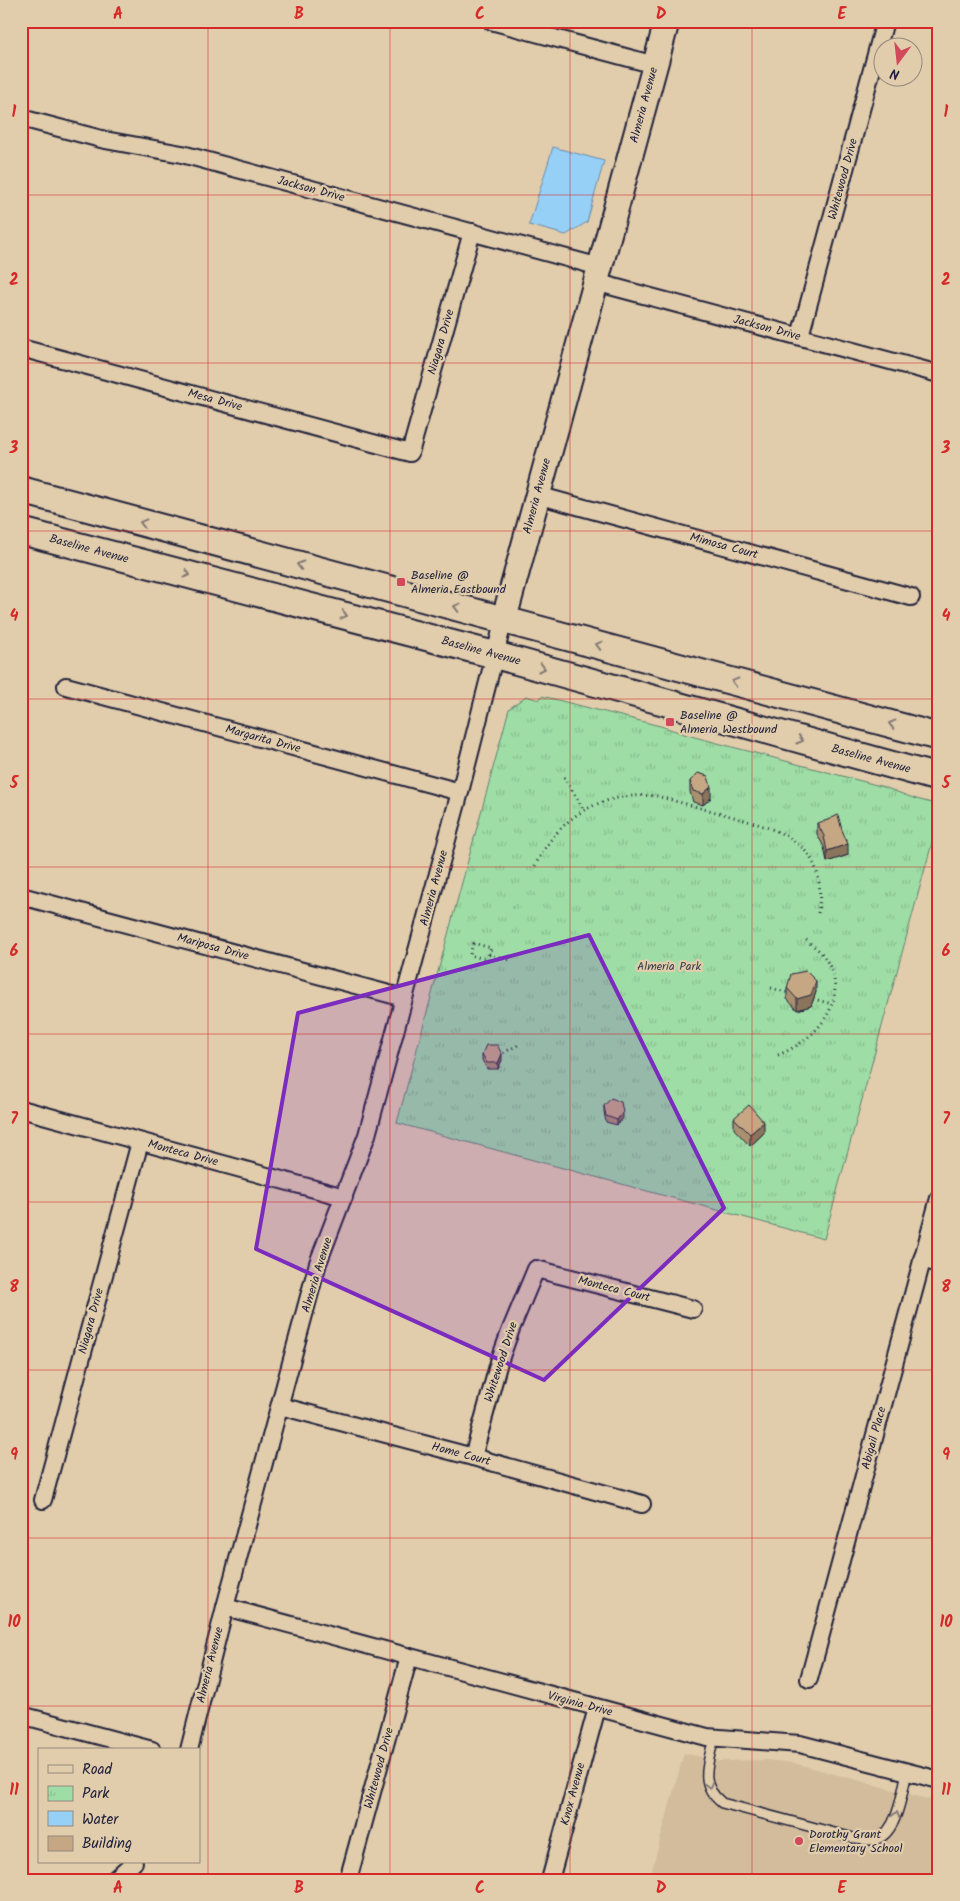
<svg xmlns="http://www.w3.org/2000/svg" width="960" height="1901" font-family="Kalam,sans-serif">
  <defs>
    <pattern id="park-tufts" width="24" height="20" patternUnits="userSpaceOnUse" patternTransform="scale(1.25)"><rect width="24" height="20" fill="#9edda5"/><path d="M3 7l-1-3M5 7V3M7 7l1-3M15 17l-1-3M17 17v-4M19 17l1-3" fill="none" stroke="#88bd8f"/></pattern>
  </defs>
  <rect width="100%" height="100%" fill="#e1cdac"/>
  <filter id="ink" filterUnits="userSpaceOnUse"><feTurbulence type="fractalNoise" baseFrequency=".02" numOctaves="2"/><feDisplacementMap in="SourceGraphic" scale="10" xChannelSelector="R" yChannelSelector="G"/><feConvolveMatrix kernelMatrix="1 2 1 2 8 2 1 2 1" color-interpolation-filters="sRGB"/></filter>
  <g filter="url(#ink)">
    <!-- built -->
    <path fill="#d2bc9c" d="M684,1753L719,1761L767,1760L794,1763L939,1802V1880H649Z"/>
    <!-- park -->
    <path fill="url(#park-tufts)" stroke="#608070" d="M526,696L539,700L542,696L664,727L687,735L884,787L913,798L939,805V817L824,1239L397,1123L509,709Z"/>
    <!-- water -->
    <path fill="#96d0f6" stroke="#688aab" d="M553,147L604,161L587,222L566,235L529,225Z"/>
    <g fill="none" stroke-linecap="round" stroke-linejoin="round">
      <!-- lane casing -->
      <g stroke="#22223b" stroke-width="12">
        <path id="lane" d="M714,1738C708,1764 698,1784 722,1803L857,1839C863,1840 871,1841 877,1839C898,1831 902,1792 907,1772"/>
      </g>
      <!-- street casing -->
      <g stroke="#22223b" stroke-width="20">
        <g id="street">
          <path d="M491,21L655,65"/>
          <path d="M21,118L105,140L182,154L600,267"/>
          <path d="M595,282L939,374"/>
          <path d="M800,336L885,21"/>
          <path d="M21,348L410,453L472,232"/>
          <path d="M537,495L911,597"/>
          <path d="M66,686L460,792"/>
          <path d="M21,896L404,998"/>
          <path d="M21,1109L344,1197"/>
          <path d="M922,1259L939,1264"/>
          <path d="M280,1406L473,1457L642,1504"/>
          <path d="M473,1457L499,1362L511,1329L536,1269L693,1309"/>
          <path d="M43,1500L140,1142"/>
          <path d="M225,1607L707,1737L800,1744L939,1780"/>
          <path d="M809,1679L939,1198"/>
          <path d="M21,1715L152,1750"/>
          <path d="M189,1750L225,1607L318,1263L367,1135L460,792L504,619"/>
          <path d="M114,1880L134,1862"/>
          <path d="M348,1880L409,1657"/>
          <path d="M550,1880L597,1708"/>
        </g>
      </g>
      <!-- secondary casing -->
      <g stroke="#22223b" stroke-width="28">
        <path id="secondary" d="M504,619L667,21"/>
      </g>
      <!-- primary casing -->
      <g stroke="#22223b" stroke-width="30">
        <g id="primary">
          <path d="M21,490L939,737"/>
          <path d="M21,531L495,655L939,778"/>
        </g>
      </g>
      <!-- path -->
      <g stroke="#22223b" stroke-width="3" stroke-dasharray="1 4" stroke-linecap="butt">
        <path d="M564,777L584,810"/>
        <path d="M535,866C560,815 600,792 657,796C681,803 706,809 730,816C785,831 829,845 818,913"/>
        <path d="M473,943L491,948L487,960L470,955Z"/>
        <path d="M489,954L510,960"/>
        <path d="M771,988L789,993"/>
        <path d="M813,999L832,1004"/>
        <path d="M499,1055L520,1044"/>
        <path d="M778,1055C816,1040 853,1000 825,958C821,951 812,945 805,939"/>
      </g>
      <!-- lane -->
      <use href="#lane" stroke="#e1cdac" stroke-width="9"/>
      <!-- street -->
      <use href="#street" stroke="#e1cdac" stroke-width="16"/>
      <!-- secondary -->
      <use href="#secondary" stroke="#e1cdac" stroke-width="24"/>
      <!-- primary -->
      <use href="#primary" stroke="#e1cdac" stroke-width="26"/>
    </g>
    <!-- wall -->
    <g fill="#a99071" stroke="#22223b">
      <path d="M690,781L711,798L703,805L693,802L690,792Z"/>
      <path d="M817,823L848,855L827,862L824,847L817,834Z"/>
      <path d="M787,988L816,992L811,1006L797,1010L787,999Z"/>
      <path d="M482,1054L502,1060L498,1069H487L482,1060Z"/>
      <path d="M604,1106L623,1118L617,1125L606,1122L604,1112Z"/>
      <path d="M734,1118L764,1133L750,1146L734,1129Z"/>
    </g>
    <!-- shaded-wall -->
    <g fill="#8a755c" stroke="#22223b">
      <path d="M711,787V798L703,805V794Z"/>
      <path d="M848,844V855L827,862V851Z"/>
      <path d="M816,981V992L811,1006L797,1010V999Z"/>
      <path d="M502,1054V1060L498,1069V1063Z"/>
      <path d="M623,1112V1118L617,1125V1120Z"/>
      <path d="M764,1122V1133L750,1146V1134Z"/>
    </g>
    <!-- building -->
    <g fill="#c5a783" stroke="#22223b">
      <path d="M698,773L708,776L711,787L703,794L693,791L690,781Z"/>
      <path d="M838,815L842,830L848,844L827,851L824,836L817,823L828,820Z"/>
      <path d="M806,971L816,981L811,995L797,999L787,988L791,974Z"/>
      <path d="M486,1045H497L502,1054L498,1063H487L482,1054Z"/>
      <path d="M611,1098L621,1102L623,1112L617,1120L606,1116L604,1106Z"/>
      <path d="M749,1105L764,1122L750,1134L734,1118Z"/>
    </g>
    <!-- one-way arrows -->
    <defs><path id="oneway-chevron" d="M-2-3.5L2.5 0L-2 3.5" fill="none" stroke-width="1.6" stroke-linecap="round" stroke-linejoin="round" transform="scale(1.25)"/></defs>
    <g stroke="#827874">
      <use href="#oneway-chevron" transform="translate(143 523) rotate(-165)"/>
      <use href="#oneway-chevron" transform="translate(300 565) rotate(-165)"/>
      <use href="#oneway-chevron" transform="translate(187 574) rotate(15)"/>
      <use href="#oneway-chevron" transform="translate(457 607) rotate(-165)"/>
      <use href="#oneway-chevron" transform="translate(344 615) rotate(15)"/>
      <use href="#oneway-chevron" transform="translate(599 645) rotate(-165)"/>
      <use href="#oneway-chevron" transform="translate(542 668) rotate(16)"/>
      <use href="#oneway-chevron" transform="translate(735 682) rotate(-165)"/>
      <use href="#oneway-chevron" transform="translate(892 724) rotate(-165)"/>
      <use href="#oneway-chevron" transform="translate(800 740) rotate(16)"/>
      <use href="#oneway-chevron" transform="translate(709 1785) rotate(74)"/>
      <use href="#oneway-chevron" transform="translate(896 1815) rotate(-74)"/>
    </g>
  </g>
  <!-- marked area -->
  <path fill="#7b2cbf" fill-opacity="0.2" stroke="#7b2cbf" stroke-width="4" stroke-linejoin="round" d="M589,935L724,1208L544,1380L256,1249L298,1013Z"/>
  <!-- grid -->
  <path fill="none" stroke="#d62828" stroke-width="1" stroke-opacity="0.55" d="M208,21V1880M390,21V1880M570,21V1880M752,21V1880M21,195H939M21,363H939M21,531H939M21,699H939M21,867H939M21,1034H939M21,1202H939M21,1370H939M21,1538H939M21,1706H939"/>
  <!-- markers -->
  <g fill="#d1495b" stroke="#e1cdac" stroke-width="2">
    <rect x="396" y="577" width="10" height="10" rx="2.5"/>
    <rect x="665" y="717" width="10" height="10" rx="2.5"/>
    <circle cx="799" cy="1841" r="5"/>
  </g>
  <g text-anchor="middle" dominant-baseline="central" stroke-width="4.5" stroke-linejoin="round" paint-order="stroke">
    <!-- street labels -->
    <g font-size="12" fill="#22223b" stroke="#e1cdac">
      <text transform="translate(644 105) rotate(-75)">Almeria Avenue</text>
      <text transform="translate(843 179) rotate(-75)">Whitewood Drive</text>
      <text transform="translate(311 189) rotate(15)">Jackson Drive</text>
      <text transform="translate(767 328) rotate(15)">Jackson Drive</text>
      <text transform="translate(441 342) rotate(-74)">Niagara Drive</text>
      <text transform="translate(215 400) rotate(15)">Mesa Drive</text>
      <text transform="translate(537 496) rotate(-75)">Almeria Avenue</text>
      <text transform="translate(724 546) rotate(15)">Mimosa Court</text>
      <text transform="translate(89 549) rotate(15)">Baseline Avenue</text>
      <text transform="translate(481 651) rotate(15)">Baseline Avenue</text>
      <text transform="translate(263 739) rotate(15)">Margarita Drive</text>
      <text transform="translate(871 759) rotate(15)">Baseline Avenue</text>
      <text transform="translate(434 888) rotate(-75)">Almeria Avenue</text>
      <text transform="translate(213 947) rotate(15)">Mariposa Drive</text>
      <text transform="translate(183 1153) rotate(15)">Monteca Drive</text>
      <text transform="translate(317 1275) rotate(-73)">Almeria Avenue</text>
      <text transform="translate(614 1289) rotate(14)">Monteca Court</text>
      <text transform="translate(91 1321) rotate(-75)">Niagara Drive</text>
      <text transform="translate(501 1362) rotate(-72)">Whitewood Drive</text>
      <text transform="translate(874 1438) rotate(-75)">Abigail Place</text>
      <text transform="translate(461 1454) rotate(15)">Home Court</text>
      <text transform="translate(210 1665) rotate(-76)">Almeria Avenue</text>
      <text transform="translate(580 1704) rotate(15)">Virginia Drive</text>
      <text transform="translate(379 1768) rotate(-75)">Whitewood Drive</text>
      <text transform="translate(573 1794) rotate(-75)">Knox Avenue</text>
    </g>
    <!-- poi labels -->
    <g font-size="12" fill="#22223b" stroke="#e1cdac" text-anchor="start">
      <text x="411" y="575">Baseline @<tspan x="411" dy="14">Almeria Eastbound</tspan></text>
      <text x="680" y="715">Baseline @<tspan x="680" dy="14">Almeria Westbound</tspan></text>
      <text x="809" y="1834">Dorothy Grant<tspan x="809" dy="14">Elementary School</tspan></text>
    </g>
    <!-- park labels -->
    <g font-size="12" fill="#353e4b" stroke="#e1cdac">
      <text x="669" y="966">Almeria Park</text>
    </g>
  </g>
  <!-- margin -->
  <rect width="960" height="1901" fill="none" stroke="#e1cdac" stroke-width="55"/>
  <!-- legend -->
  <rect x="38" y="1748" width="162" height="115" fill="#e1cdac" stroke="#95897f"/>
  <rect x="48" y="1765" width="25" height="8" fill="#e1cdac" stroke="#95897f"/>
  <text x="82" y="1774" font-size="15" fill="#22223b">Road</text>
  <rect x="48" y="1786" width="25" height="15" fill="url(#park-tufts)" stroke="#95897f"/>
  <text x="82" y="1798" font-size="15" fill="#22223b">Park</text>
  <rect x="48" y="1811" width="25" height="15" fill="#96d0f6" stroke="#95897f"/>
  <text x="82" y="1824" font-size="15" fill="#22223b">Water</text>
  <rect x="48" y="1836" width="25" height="15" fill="#c5a783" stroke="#95897f"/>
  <text x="82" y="1848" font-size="15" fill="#22223b">Building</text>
  <!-- north arrow -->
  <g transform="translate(898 62) rotate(195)"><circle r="24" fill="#e1cdac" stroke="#95897f"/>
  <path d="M0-4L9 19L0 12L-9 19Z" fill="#d1495b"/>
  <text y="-8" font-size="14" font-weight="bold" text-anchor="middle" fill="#22223b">N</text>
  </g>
  <rect x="28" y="28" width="904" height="1846" fill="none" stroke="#d62828" stroke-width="2"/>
  <g font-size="16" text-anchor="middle" font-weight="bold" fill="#d62828">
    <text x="118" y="19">A</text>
    <text x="299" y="19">B</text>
    <text x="480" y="19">C</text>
    <text x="661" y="19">D</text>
    <text x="842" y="19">E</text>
    <text x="14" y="117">1</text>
    <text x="946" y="117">1</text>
    <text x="14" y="285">2</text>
    <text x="946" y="285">2</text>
    <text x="14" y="453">3</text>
    <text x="946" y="453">3</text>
    <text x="14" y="621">4</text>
    <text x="946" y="621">4</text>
    <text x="14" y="788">5</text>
    <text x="946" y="788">5</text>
    <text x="14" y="956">6</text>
    <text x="946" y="956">6</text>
    <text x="14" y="1124">7</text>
    <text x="946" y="1124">7</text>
    <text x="14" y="1292">8</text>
    <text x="946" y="1292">8</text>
    <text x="14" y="1460">9</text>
    <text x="946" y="1460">9</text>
    <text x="14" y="1627">10</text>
    <text x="946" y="1627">10</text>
    <text x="14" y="1795">11</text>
    <text x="946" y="1795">11</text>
    <text x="118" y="1893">A</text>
    <text x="299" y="1893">B</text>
    <text x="480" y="1893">C</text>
    <text x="661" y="1893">D</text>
    <text x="842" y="1893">E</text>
  </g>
</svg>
